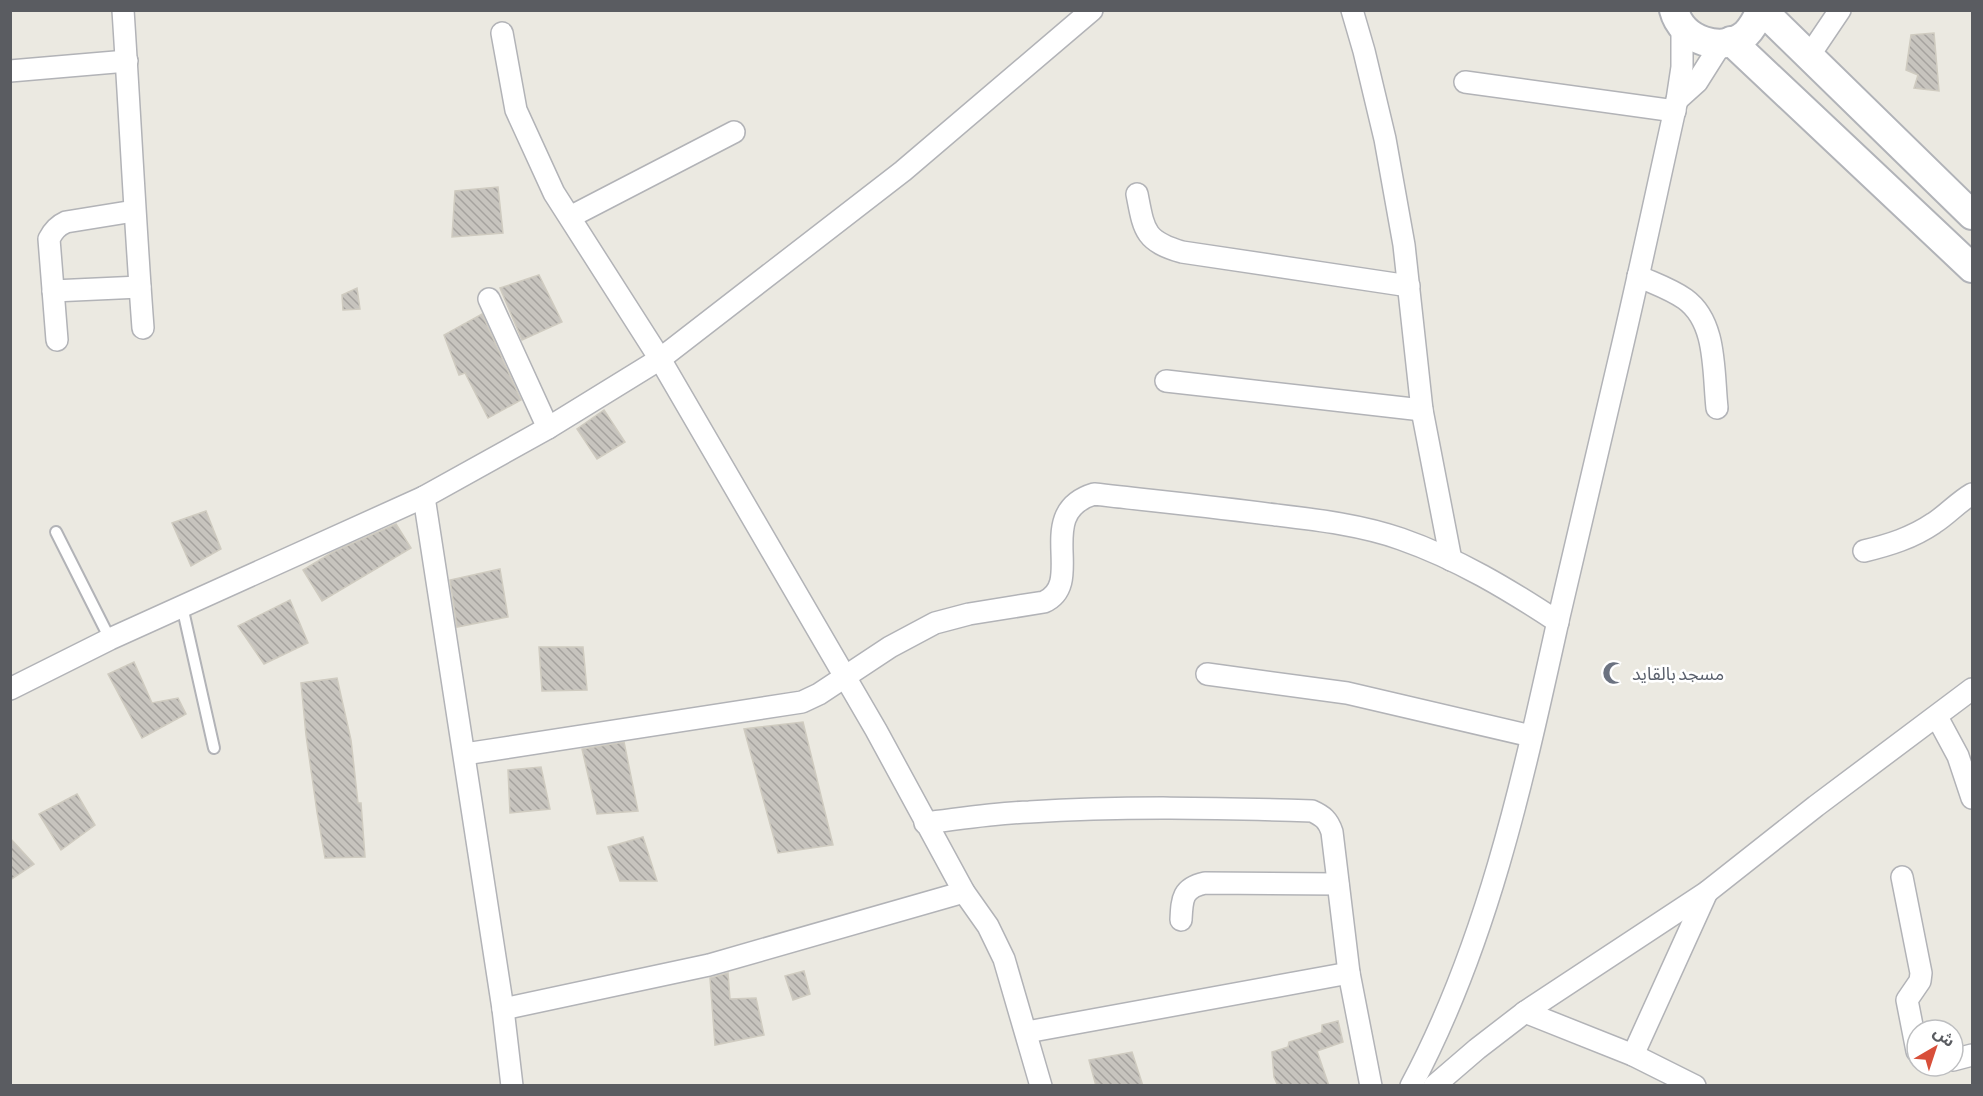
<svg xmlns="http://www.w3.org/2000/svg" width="1983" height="1096" font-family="'Asap Condensed','Noto Sans Arabic',sans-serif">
  <defs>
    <pattern id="building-back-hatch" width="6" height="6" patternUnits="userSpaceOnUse" patternTransform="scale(1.5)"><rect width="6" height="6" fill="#c7c4be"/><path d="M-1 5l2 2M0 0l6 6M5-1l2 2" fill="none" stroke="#a5a29e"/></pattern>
  </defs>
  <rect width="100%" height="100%" fill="#ebe9e1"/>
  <!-- building -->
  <g fill="url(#building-back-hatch)" stroke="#cfcbc0" stroke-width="1.5">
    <path d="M1934,33L1939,91L1914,88L1918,75L1906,70L1911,35Z"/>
    <path d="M498,187L503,233L452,237L455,191Z"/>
    <path d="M539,275L562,322L522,340L500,288Z"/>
    <path d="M357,288L360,309L343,310L342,295Z"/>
    <path d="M482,314L521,400L488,418L465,373L459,375L444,335Z"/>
    <path d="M604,410L625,442L597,459L577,429Z"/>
    <path d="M206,511L221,549L191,566L172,523Z"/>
    <path d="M396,524L411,548L322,601L303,570L333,552Z"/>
    <path d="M500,569L508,617L457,627L450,580Z"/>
    <path d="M290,600L308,643L264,664L238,626Z"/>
    <path d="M539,647H583L587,690L542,691Z"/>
    <path d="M134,662L152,703L178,698L186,714L142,738L108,674Z"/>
    <path d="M337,678L351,740L358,803H361L365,857L325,858L317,812L306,735L301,683Z"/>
    <path d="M803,722L833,845L778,853L744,729Z"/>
    <path d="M624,742L638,811L597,814L582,749Z"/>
    <path d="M541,767L550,809L510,813L508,770Z"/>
    <path d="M77,794L95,825L61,850L39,814Z"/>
    <path d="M643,837L657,881H620L608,847Z"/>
    <path d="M10,838L34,864L10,880Z"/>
    <path d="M804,971L810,994L793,1000L785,976Z"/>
    <path d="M728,973L730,999L756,998L764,1035L715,1045L710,978Z"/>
    <path d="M1338,1021L1343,1042L1317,1051L1329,1086H1278L1274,1077L1272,1052L1288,1047L1289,1042L1322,1032V1025Z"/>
    <path d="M1132,1052L1143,1086H1096L1089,1060Z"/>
  </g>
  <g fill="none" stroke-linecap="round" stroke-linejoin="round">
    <!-- service casing -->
    <g stroke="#b2b3b7" stroke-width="14">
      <g id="service">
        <path d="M56,532L110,639"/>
        <path d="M182,606L214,748"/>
      </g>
    </g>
    <!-- minor casing -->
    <g stroke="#b2b3b7" stroke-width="24">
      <g id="minor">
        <path d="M123,10C130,116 135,222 143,328"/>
        <path d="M1352,10L1364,51L1385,139L1404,245L1422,410L1451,560"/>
        <path d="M502,33L516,110L554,193L660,359L876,730L964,892L988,926L1004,959L1041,1086"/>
        <path d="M1809,56L1840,10"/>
        <path d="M10,71L127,61"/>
        <path d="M1465,82L1675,111"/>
        <path d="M1677,100L1697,82L1721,44"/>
        <path d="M1137,194C1144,230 1144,241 1182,252L1409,286"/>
        <path d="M570,217L734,132"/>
        <path d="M1638,276C1653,283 1671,289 1685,299C1717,322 1713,371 1717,408"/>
        <path d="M53,291L140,287"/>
        <path d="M489,299L548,428"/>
        <path d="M57,340L49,239C53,231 57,226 66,222L134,211"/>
        <path d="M1166,381L1422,410"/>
        <path d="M424,497L503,1009L512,1086"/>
        <path d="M1864,551C1889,545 1912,538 1934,523C1948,514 1958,502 1972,494"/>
        <path d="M1207,674L1347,693L1531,736"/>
        <path d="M10,689L110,639L424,497L548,428L660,359L903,171L1092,10"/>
        <path d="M1937,717L1958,756L1972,798"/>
        <path d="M465,754L802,702L819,694L890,647L935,623L969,614L1044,602C1087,583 1032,513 1094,494C1155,501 1215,507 1276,515C1318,520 1361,525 1401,539C1458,559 1508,589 1558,622"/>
        <path d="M925,823C959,819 994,813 1029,812C1123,806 1218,808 1312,811C1323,816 1328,820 1332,832L1349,973L1371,1086"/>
        <path d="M1902,877L1921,973L1920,981L1907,1000L1917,1051"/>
        <path d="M1181,920C1182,899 1182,888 1205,883L1338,884"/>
        <path d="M503,1009L709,965L964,892"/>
        <path d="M1525,1012L1633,1055L1695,1086"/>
        <path d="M1027,1032L1349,973"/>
        <path d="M1633,1055L1707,892"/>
        <path d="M1953,1060L1972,1055"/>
        <path d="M1411,1086C1488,942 1523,779 1558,621C1578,533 1600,445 1620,356C1640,271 1658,185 1677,100L1682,67V27"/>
        <path d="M1434,1086L1477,1049L1525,1012L1707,892L1816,806L1972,689"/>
      </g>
    </g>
    <!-- secondary casing -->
    <g stroke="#b1b3b8" stroke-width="32">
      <g id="secondary">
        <path d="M1674,10C1682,41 1722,54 1746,34C1753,27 1757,19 1761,10"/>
        <path d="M1762,10L1972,215"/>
        <path d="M1731,41L1972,268"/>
      </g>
    </g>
    <!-- service -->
    <use href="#service" stroke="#fff" stroke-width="10"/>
    <!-- minor -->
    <use href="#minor" stroke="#fff" stroke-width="21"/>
    <!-- secondary -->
    <use href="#secondary" stroke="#fff" stroke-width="28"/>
  </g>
  <!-- icons -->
  <defs>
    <g id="mosque-bare" transform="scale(1.8)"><path d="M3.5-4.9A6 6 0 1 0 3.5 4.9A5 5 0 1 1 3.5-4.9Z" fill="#6b7280" stroke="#fff" stroke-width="2.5" paint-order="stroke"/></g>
  </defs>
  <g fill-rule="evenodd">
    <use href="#mosque-bare" x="1614" y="673"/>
  </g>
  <g text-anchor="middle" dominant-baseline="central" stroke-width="5" stroke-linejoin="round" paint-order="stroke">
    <!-- worship labels -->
    <g font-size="18" fill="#5b616d" stroke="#fff" text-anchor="start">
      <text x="1632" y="673">مسجد بالقايد</text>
    </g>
  </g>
  <!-- border -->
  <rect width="1983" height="1096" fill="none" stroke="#5a5c61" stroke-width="24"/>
  <!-- north arrow -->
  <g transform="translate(1935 1048) rotate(39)"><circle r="28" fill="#ffffff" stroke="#bdbec0" stroke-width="1.5"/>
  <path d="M0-4.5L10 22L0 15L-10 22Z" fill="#d84f3a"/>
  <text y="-9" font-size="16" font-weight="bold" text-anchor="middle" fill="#5a5c61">ش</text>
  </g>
</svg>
